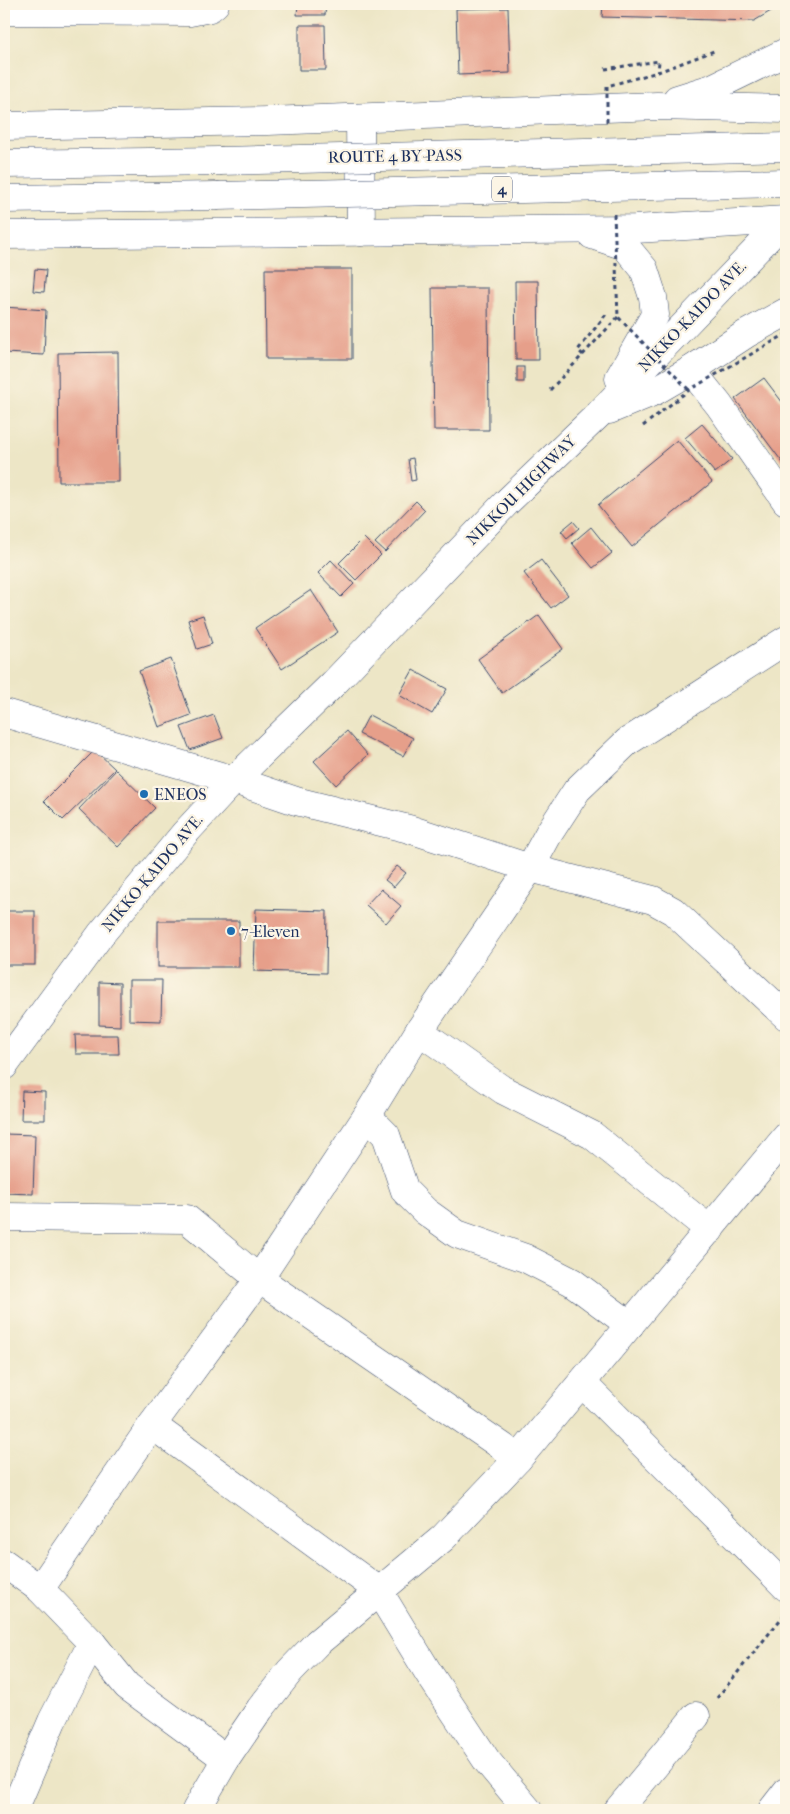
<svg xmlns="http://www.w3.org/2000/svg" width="790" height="1814" font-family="'IM FELL French Canon',serif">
  <rect width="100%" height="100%" fill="#fcf5e5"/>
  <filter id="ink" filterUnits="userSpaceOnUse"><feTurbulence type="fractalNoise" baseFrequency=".02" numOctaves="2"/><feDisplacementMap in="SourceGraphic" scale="10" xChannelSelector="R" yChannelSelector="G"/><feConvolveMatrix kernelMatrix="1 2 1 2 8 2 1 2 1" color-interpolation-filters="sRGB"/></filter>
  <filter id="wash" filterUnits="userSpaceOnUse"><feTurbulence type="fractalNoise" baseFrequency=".0096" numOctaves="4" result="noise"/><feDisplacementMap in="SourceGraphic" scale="20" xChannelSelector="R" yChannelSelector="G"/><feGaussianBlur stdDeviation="1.12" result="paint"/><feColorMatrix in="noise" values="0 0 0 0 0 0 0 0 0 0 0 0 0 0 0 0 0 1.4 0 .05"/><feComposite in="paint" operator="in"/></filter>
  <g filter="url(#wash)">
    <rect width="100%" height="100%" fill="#ede6c6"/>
    <g id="blocks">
      <!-- building -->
      <g fill="#e69f8a">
        <path d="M298,4H326L325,15H297Z"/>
        <path d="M603,4H776V8L754,21L602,17Z"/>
        <path d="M508,8L510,73L458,75L456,9Z"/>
        <path d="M299,25H325L326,70H299Z"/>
        <path d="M35,269L46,270L44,292L33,291Z"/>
        <path d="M265,269H352V359H266Z"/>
        <path d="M515,281H538L539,360H516Z"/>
        <path d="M432,288H488L489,430H434Z"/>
        <path d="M4,307L46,310L44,355L4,353Z"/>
        <path d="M118,352L119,482H59L58,353Z"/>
        <rect x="517" y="367" width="7" height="15"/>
        <path d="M764,378L786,407V467L735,399Z"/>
        <path d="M702,424L732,459L715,473L685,438Z"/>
        <path d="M677,440L712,482L632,547L598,505Z"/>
        <path d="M413,458L416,480L411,481L408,459Z"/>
        <path d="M416,501L425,510L385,552L375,543Z"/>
        <path d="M573,521L579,528L567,538L561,531Z"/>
        <path d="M591,527L612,553L593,568L572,543Z"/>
        <path d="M364,538L381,555L356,580L339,563Z"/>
        <path d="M331,560L354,584L341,597L318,573Z"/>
        <path d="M541,560L568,595L551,608L524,573Z"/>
        <path d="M311,590L338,632L282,669L255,628Z"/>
        <path d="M203,615L212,644L197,649L188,620Z"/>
        <path d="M539,615L563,649L502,693L478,659Z"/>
        <path d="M171,659L191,715L159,727L139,671Z"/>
        <path d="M413,670L447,689L432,714L399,695Z"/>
        <path d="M214,715L223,738L190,750L181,727Z"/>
        <path d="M369,715L413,738L403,756L359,734Z"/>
        <path d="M347,731L368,755L336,785L314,761Z"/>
        <path d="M95,750L115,769L63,820L44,801Z"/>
        <path d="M116,770L155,808L118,847L79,809Z"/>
        <path d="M397,866L406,873L394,887L385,880Z"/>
        <path d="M381,889L401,906L386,923L366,905Z"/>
        <path d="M256,909L327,911L326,973L254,971Z"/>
        <rect x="4" y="911" width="31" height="54"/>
        <rect x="158" y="921" width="81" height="46"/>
        <path d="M129,980H162L161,1021L129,1020Z"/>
        <path d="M99,982L120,983V1026L99,1025Z"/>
        <path d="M75,1035H118L119,1054H76Z"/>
        <path d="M22,1091L45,1092V1120H21Z"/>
        <path d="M4,1134L35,1135L33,1194L4,1193Z"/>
      </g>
    </g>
  </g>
  <g filter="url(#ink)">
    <use href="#blocks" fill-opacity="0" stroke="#3a4a6e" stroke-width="1"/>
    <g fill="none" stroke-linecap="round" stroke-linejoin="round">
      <!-- minor casing -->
      <g stroke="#3a4a6e" stroke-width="29">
        <g id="minor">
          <path d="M4,11L190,12L210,8L215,4"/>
          <path d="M360,118L361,232"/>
          <path d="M691,370L719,405L786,501"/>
          <path d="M4,713L234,780L296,801L409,829L530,868L653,900L673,911L786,1016"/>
          <path d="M419,1031L503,1090L592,1135L710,1230"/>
          <path d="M367,1116L386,1135L405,1191L425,1211L457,1234L525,1258L572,1282L630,1325"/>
          <path d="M4,1217L187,1219L259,1279L503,1447L518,1459"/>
          <path d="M582,1383L786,1587"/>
          <path d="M152,1425L378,1590L428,1672L487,1761L528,1810"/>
          <path d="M4,1563L40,1589L92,1643L127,1686L226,1759"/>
          <path d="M40,1589L152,1425L259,1279L367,1116L419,1031L530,868L549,833L577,790L627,742L786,640"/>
          <path d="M14,1810L52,1721L92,1643"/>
          <path d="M196,1810L226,1759L260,1709L290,1671L317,1643L443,1538L518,1459L786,1137"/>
          <path d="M618,1810L696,1716"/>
          <path d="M772,1810L786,1792"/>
        </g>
      </g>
      <!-- highway casing -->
      <g stroke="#3a4a6e" stroke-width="29">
        <g id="highway">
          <path d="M677,99L712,88L786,52"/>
          <path d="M4,126L268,121L657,106L786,109"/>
          <path d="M4,164L220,161"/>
          <path d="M4,199L217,196"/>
          <path d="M4,235L635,229L786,220"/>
          <path d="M592,235L625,246L644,269L653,297L655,315L619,378"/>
          <path d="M609,410L655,391L691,370L746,334L786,312"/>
          <path d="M4,1066L101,934L185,833L234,780L333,684L506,503L599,414L786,219"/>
        </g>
      </g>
      <!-- path -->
      <g stroke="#3a4a6e" stroke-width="3" stroke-dasharray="4 4" stroke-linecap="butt">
        <path d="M605,69L659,61L658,72"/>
        <path d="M583,355L578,350L607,313"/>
        <path d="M550,390L618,317"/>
        <path d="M717,1698L784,1615"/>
      </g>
      <!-- minor -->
      <use href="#minor" stroke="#fff" stroke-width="28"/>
      <!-- highway -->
      <use href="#highway" stroke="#fff" stroke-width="28"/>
      <!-- highway-bridge casing -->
      <g stroke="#3a4a6e" stroke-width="29" stroke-linecap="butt">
        <g id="highway-bridge">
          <path d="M220,161L786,147"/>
          <path d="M217,196L786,183"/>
        </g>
      </g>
      <!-- path-bridge -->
      <g stroke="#3a4a6e" stroke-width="3" stroke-dasharray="4 4" stroke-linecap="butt">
        <path d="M607,122V86L658,72L714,51"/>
        <path d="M614,214L618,317L689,390"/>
        <path d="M643,426L689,390L786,334"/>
      </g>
      <!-- highway-bridge -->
      <use href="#highway-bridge" stroke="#fff" stroke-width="28"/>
    </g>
  </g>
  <!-- markers -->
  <g fill="#1f6fb2" stroke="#fcf5e5" stroke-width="2">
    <circle cx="144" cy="794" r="5"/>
    <circle cx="231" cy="931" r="5"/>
  </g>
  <g text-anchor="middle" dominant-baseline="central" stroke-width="4.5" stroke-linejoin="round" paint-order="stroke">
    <!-- shield labels -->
    <rect fill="#fcf5e5" stroke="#5e6a86" stroke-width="1" x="492" y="176.5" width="20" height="25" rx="4"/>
    <g font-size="15" font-weight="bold" fill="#1b2f5e">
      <text x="502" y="189">4</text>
    </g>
    <!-- street labels -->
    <g font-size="16" fill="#1b2f5e" stroke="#fcf5e5">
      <text transform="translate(395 156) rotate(-1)">ROUTE 4 BY-PASS</text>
      <text transform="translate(692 316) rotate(-46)">NIKKO-KAIDO AVE.</text>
      <text transform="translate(521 490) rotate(-45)">NIKKOU HIGHWAY</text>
      <text transform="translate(152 873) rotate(-50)">NIKKO-KAIDO AVE.</text>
    </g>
    <!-- poi labels -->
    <g font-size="16" fill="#1b2f5e" stroke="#fcf5e5" text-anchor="start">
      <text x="154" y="794">ENEOS</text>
      <text x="241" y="931">7-Eleven</text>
    </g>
  </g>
  <!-- margin -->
  <rect width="790" height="1814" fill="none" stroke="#fcf5e5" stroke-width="20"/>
</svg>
